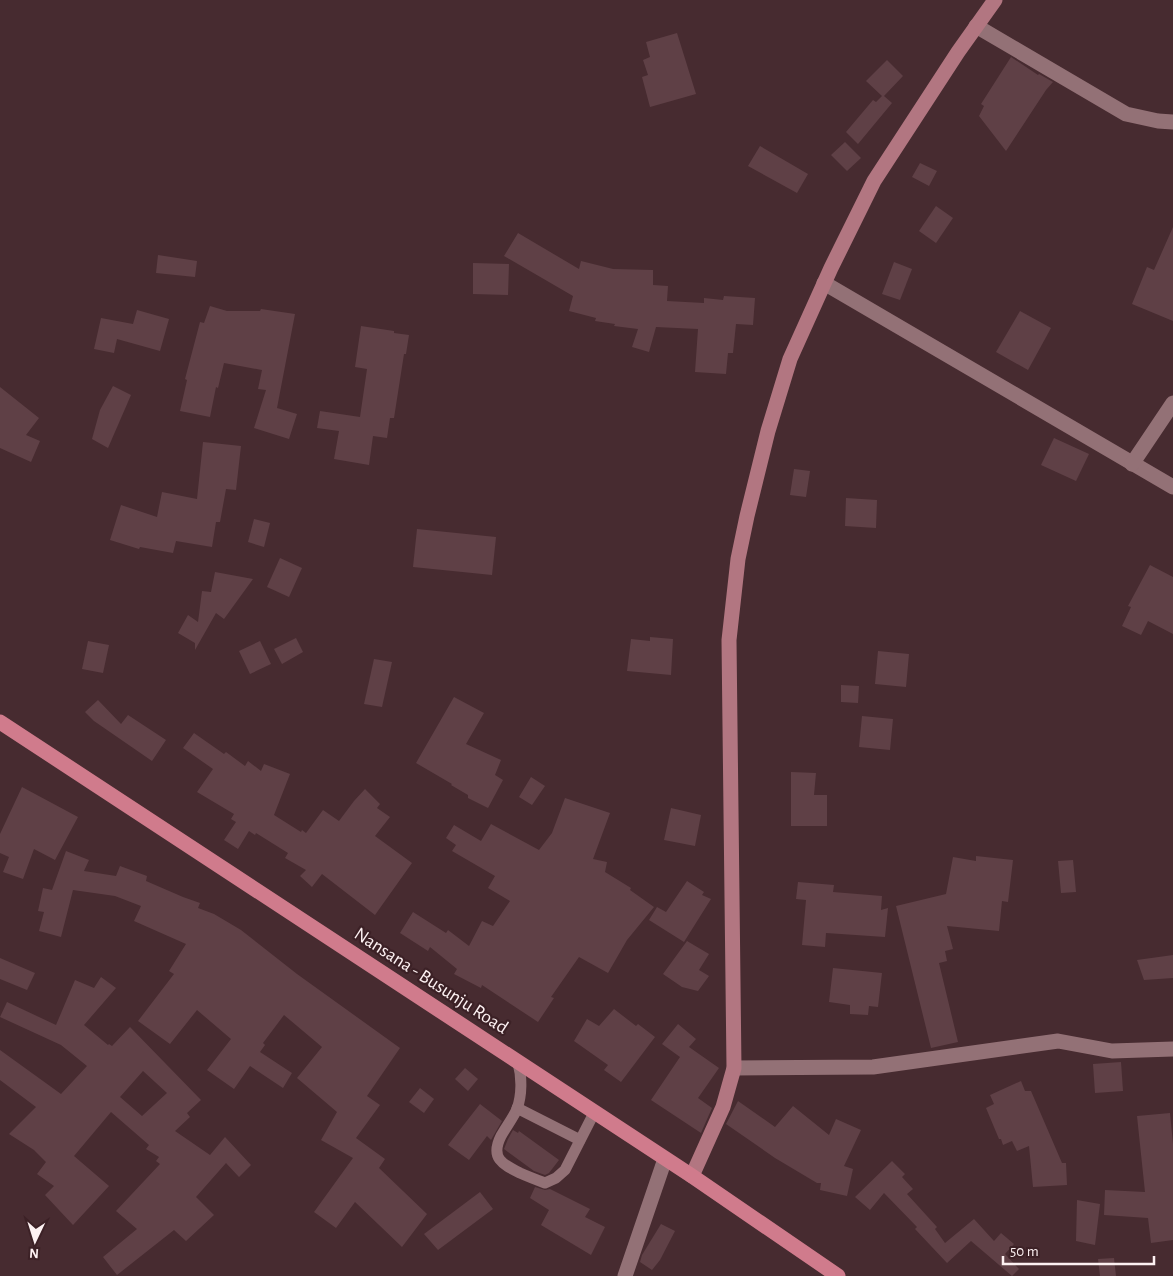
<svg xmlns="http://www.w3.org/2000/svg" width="1173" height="1276" font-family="'Alegreya Sans',sans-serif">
  <rect width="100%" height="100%" fill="#472b30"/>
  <!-- building -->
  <g fill="#5f4046" fill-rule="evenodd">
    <path d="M677,33L696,94L650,107L642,77L648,75L643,60L650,57L646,42Z"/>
    <path d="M1011,57L1038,75L1039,74L1053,82L1046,90L1006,151L979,116L984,106L981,104Z"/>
    <path d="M887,60L903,76L884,96L892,103L858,144L846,132L873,100L876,102L882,96L866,81Z"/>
    <path d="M845,142L861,158L847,171L831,155Z"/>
    <path d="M760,146L808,174L797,193L748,166Z"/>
    <path d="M920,163L937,171L929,186L912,177Z"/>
    <path d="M936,206L953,218L936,243L919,231Z"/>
    <path d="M1173,227V321L1132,304L1147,267L1154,270Z"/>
    <path d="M518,233L579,269L581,261L613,269L653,270V285L668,286L667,301L704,303V298L723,300L724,296L755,298L753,325L736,324L733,353H728L726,374L695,372L698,329L656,327L649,352L632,347L638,329L614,326L615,324L595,321L596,318L569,311L573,296L504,256Z"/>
    <path d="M158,255L197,261L195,277L156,273Z"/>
    <path d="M894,262L912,269L900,300L882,294Z"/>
    <path d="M473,263L509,264L508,295L473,294Z"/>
    <path d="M210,306L227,311H260L261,309L295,314L277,408L297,414L289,439L254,428L266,390L258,389L262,370L224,363L218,388L216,387L210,417L180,411L187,380L185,379L200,322L204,323Z"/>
    <path d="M137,310L169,319L160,351L117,339L114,353L94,349L101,318L133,324Z"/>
    <path d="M1020,311L1051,328L1028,370L996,352Z"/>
    <path d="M361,326L394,331V333L409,335L406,354H404L394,418H390L387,438L373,436L369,465L334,459L339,431L317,428L320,411L360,417L367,369L355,367Z"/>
    <path d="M113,386L131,395L108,448L92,439L100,410Z"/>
    <path d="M0,387L39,418L26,435L40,441L31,462L0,448Z"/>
    <path d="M1054,438L1089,454L1076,481L1041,465Z"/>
    <path d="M203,442L241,446L236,490L226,489L220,522H216L212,547L176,541L173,553L140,547L139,549L110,540L121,505L157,517L162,492L197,499Z"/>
    <path d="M794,469L810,471L806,497L790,495Z"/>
    <path d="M846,498L877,500L876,528L845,526Z"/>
    <path d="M254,519L270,523L264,547L248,542Z"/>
    <path d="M417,529L496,537L492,575L413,567Z"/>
    <path d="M280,558L302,568L289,597L267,587Z"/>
    <path d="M1150,565L1173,577V634L1148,621L1141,635L1122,626L1131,607L1128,606Z"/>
    <path d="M215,572L253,579L224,619L216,613L195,650V643L178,633L188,615L198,622L202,591L211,592Z"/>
    <path d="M650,637L673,639L671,675L627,671L631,639L650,641Z"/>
    <path d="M296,638L303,652L282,664L274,649Z"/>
    <path d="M88,641L109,645L103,673L82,669Z"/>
    <path d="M260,641L271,664L250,674L239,651Z"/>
    <path d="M878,651L909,654L906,687L875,684Z"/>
    <path d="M374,659L392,662L382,707L364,704Z"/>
    <path d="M841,685L859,686L858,703L841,702Z"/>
    <path d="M454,697L484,713L466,744L501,760L495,775L503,780L488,808L468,798V795L451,785L452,784L416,763Z"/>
    <path d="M98,700L121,724L128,715L166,740L152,761L94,721L85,712Z"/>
    <path d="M862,716L893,719L890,750L859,747Z"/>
    <path d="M194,733L224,754L226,752L245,766L248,761L261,771L264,764L290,774L274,815L301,832L302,830L306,833L323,810L339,821L354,801L365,789L380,804L377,808L390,817L375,836L412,863L375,915L322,874L312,887L300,876L306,870L285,858L288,853L256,833L255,835L249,831L238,849L224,840L236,822L231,819L234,814L197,792L213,769L183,748Z"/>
    <path d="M791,772L816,773L814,795H827V826H791Z"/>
    <path d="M531,777L545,786L532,805L519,797Z"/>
    <path d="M22,787L78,817L55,860L34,849L23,879L3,872L9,857L0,853V834Z"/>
    <path d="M565,798L610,813L593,859L607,862L605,872L631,888L630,890L654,907L627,940L608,973L579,957L551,997L554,998L538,1022L482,985L481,988L454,974L457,969L430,947L428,951L400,933L413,912L446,933L448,930L469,946L482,921L493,926L510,901L488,888L495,876L452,851L456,845L446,838L454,825L481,841L491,824L539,850L552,833Z"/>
    <path d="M671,808L701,815L695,846L664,840Z"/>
    <path d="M66,851L89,860L84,871L116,876L120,866L147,876L146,881L183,897L200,903L198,908L214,914L241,930L297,974L400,1048L367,1096L380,1105L356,1138L385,1159L379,1168L427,1214L402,1247L355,1202L336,1228L314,1212L353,1158L321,1140L337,1112L297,1078L322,1047L284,1015L263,1043L265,1045L260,1052L292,1073L283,1088L250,1066L234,1089L207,1070L231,1039L197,1010L170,1044L138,1021L174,974L169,971L186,944L134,921L141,906L115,896L73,890L61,937L39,931L44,912L38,911L43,888L52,890Z"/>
    <path d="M976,856L1013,860L1008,902L1002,901L999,931L947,926L953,949L945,951L947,961L939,963L958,1042L931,1048L896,906L946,894L953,857L976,861Z"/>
    <path d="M1073,860L1076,892L1061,893L1058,861Z"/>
    <path d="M687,881L704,892L702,895L711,899L684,942L649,920L657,907L666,912Z"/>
    <path d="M798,882L834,885L833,892L882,896L881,910L888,908L885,937L826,933L825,947L802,945L806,900L796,899Z"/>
    <path d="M687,941L709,954L699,970L709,976L698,991L682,987L663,974Z"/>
    <path d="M1173,955V978L1144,980L1137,960Z"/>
    <path d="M0,958L35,973L27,990L0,979Z"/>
    <path d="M833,968L882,973L878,1007L869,1006L868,1015L850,1014V1005L829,1002Z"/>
    <path d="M101,977L116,988L84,1025L108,1045L109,1044L112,1046L130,1027L201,1100L187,1113L190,1117L175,1131L210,1155L225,1137L251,1165L239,1177L226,1163L196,1197L214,1215L186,1241L174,1230L117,1275L103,1257L137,1229L116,1211L160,1164L156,1161L159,1157L146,1149L149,1145L111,1112L74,1156L109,1186L73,1225L45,1195L54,1186L37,1174L46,1162L34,1150L9,1134L36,1107L0,1080V1050L61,1094L87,1066L61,1045L0,1017L7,1002L56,1025L75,980L94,988ZM143,1071L167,1093L142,1116L120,1097Z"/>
    <path d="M614,1009L636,1026L638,1024L655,1037L621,1082L604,1070L608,1065L574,1041L587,1019L599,1026Z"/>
    <path d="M678,1024L696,1039L689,1047L719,1068L698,1098L712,1108L701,1133L651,1100L680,1057L662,1044Z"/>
    <path d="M1121,1062L1123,1091L1095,1093L1093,1064Z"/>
    <path d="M465,1068L478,1079L468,1091L455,1079Z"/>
    <path d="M1021,1081L1025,1091H1031L1062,1163H1066L1067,1185L1033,1187L1029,1146L1017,1151L1012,1141L1003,1145L1001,1139H999L986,1108L994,1104L990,1095Z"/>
    <path d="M420,1088L434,1099L424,1113L409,1102Z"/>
    <path d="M738,1101L775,1127L793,1106L829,1135L836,1119L861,1130L844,1166L853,1169L847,1196L820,1190L821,1183H817L775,1158L726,1124Z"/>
    <path d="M480,1104L502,1121L491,1140L487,1136L469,1160L448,1145Z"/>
    <path d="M1170,1113L1173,1144V1240L1151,1243L1148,1218L1104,1215L1105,1190L1145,1192L1137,1116Z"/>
    <path d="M513,1130L518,1133L519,1131L559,1160L549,1173L545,1175L534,1171L504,1149L508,1139Z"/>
    <path d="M892,1161L905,1174L902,1177L913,1189L907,1194L937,1227L935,1229L945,1243L974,1219L994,1241L1001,1233L1014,1244L1005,1254L1019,1269L1012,1276L971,1241L947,1263L915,1229L917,1227L884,1193L870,1210L855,1197Z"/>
    <path d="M535,1187L545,1190L550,1189L590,1209L585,1217L605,1227L591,1255L541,1225L549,1210L530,1198Z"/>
    <path d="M480,1192L493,1209L438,1250L424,1234Z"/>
    <path d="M1077,1200L1100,1204L1095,1245L1076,1241Z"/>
    <path d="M661,1224L675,1231L660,1260L652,1270L640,1262L642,1255Z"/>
    <path d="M1114,1258L1116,1276H1100L1098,1259Z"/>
  </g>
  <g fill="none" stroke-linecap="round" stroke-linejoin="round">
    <!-- lane -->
    <g stroke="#937176" stroke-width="11">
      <path d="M518,1063C522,1077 522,1095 517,1109C513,1118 506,1127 501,1136C490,1158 502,1164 520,1173C529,1177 537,1180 545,1183L556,1178L565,1170L594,1113"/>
      <path d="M517,1108L580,1140"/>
    </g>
    <!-- street -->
    <g stroke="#937176" stroke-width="15">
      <path d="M976,26L1126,114L1158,121L1173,122"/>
      <path d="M824,283L1173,487"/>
      <path d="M1132,464L1173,403"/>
      <path d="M734,1068L873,1067L1058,1041L1112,1051L1173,1049"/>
      <path d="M625,1276L665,1159"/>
    </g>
    <!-- secondary -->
    <path stroke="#b27681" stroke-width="15" d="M692,1176L723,1107L734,1068L729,640L738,559L747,516L768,431L790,359L831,268L874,181L958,52L995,0"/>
    <!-- primary -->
    <path stroke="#d07b8c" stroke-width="15" d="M0,722L692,1176L838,1276"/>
  </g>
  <g text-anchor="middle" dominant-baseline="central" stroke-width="4.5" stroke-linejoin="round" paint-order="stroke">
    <!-- street labels -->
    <g font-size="19" fill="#fdf1f2" stroke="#3c2126">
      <text transform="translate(431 981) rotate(33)">Nansana - Busunju Road</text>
    </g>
  </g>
  <!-- north arrow -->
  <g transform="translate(35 1241) rotate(184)" stroke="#3c2126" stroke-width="4" paint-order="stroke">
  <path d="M0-4L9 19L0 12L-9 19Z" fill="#fdf1f2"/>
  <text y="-8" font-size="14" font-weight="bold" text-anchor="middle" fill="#fdf1f2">N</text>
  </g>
  <!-- scale -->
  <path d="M1003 1256v8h151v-8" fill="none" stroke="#fdf1f2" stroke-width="2.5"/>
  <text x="1010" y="1256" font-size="15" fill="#fdf1f2" stroke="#3c2126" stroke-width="4" paint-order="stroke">50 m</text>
</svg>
